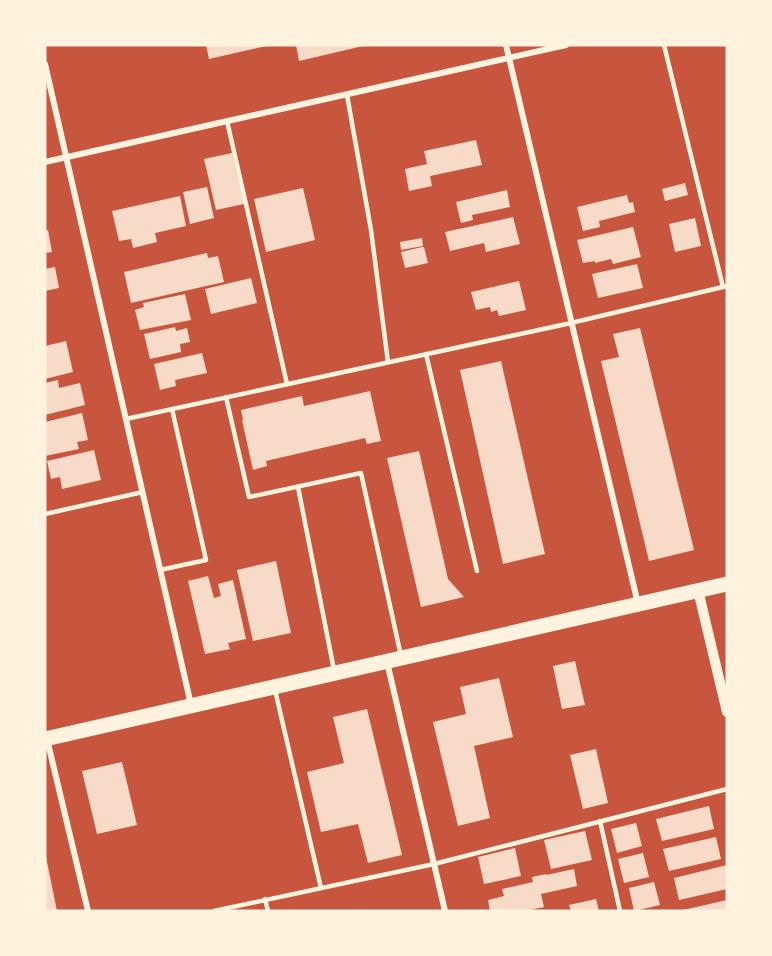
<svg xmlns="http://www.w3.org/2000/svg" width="772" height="956" font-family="Montserrat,sans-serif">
  <rect width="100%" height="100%" fill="#c8553d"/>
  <!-- building -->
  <g fill="#f7dbc8">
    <path d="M206,45H266V46L209,59Z"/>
    <path d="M296,45H363V46L299,61Z"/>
    <path d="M476,140L482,165L430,176L432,186L409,191L405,169L427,164L424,151Z"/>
    <path d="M232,153L244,204L216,210L204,159Z"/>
    <path d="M685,183L688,195L665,201L662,189Z"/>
    <path d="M207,187L214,218L190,224L183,192Z"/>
    <path d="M303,188L315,240L266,252L254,199Z"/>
    <path d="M507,190L510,207L472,215L473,220L461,223L456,202Z"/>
    <path d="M627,195L629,203L633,202L635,212L599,221L600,227L583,231L577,207Z"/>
    <path d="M180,196L186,226L155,233L157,242L133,248L131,239L119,241L112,211Z"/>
    <path d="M513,217L520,244L486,252L484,243L450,251L445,232Z"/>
    <path d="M695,218L701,246L675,252L669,224Z"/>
    <path d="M633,227L641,257L613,264L611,259L595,263V261L583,263L577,240Z"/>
    <path d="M48,230L52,252L45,253V231Z"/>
    <path d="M422,238L423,246L401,250L400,242Z"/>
    <path d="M422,247H424L428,263L405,268L401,252Z"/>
    <path d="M207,253L208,258L218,256L224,282L131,303L124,272Z"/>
    <path d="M637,264L643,288L598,298L592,274Z"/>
    <path d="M55,267L59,288L45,291V269Z"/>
    <path d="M251,278L257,303L211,314L205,289Z"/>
    <path d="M519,281L526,310L499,316L497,310L491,312L490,307L476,310L471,292Z"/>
    <path d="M185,294L191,320L140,330L135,310L144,307L143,303Z"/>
    <path d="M175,327L176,331L187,328L190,342L180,344L181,352L150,359L144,334Z"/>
    <path d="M640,328L694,550L649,561L601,361L619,357L613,334Z"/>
    <path d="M66,341L73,372L45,379V346Z"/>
    <path d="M202,353L207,373L175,380L176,386L160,390L154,364Z"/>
    <path d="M501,361L545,554L503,564L460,370Z"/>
    <path d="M58,380L59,388L80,383L85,405L45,415V383Z"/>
    <path d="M370,391L381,441L367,444L365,438L266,461L267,466L253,470L242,420H243L241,410L302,396L304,406Z"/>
    <path d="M82,413L88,440L77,442L79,449L45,456V422Z"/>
    <path d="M94,450L101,480L62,489L60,477L51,479L47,461Z"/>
    <path d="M419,451L448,579L464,597L421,607L387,458Z"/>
    <path d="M276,561L291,633L253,641L237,570Z"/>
    <path d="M208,576L214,598L221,596L218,584L233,580L246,639L228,643L230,649L205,654L188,581Z"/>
    <path d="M575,661L585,705L562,709L553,666Z"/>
    <path d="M499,678L513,737L474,746L490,818L458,826L433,722L466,714L460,687Z"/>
    <path d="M367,709L402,855L368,863L358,824L321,832L307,772L344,763L333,717Z"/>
    <path d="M596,749L608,803L583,809L570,755Z"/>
    <path d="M122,762L137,825L97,834L82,771Z"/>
    <path d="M709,806L714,829L662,841L656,819Z"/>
    <path d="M636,823L642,846L617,853L611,829Z"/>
    <path d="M585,831L592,860L551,869L544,840Z"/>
    <path d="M716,837L721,859L669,871L663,849Z"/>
    <path d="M515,848L521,876L484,884L478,857Z"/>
    <path d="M643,853L649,877L624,883L618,859Z"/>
    <path d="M46,857L57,911H45Z"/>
    <path d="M727,865V889L679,900L674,878Z"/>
    <path d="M574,869L577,886L541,894L544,907L525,911H490L488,900L504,896L502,889L533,882L532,877L546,874V875Z"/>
    <path d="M654,882L660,905L634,911L629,888Z"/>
    <path d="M596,899L599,911H571L569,905Z"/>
    <path d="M727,900V911H683V910Z"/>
  </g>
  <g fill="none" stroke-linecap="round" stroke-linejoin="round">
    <!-- service -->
    <g stroke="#fff3e0" stroke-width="4.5">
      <path d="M664,45L723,287"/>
      <path d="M347,95L371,230L388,362"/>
      <path d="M227,121L287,384"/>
      <path d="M426,354L477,571"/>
      <path d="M226,397L249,497L361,473L401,656"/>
      <path d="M126,419L571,323L727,286"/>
      <path d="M298,487L334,670"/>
      <path d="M45,514L143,492"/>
      <path d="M160,570L206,560L172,409"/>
      <path d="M275,690L321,888"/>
      <path d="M600,821L620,911"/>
      <path d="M265,899L268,911"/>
      <path d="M214,911L434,864L727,789"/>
    </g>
    <!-- minor -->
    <g stroke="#fff3e0" stroke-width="6">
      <path d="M506,45L638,604"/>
      <path d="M45,64L191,705"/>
      <path d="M45,162L566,45"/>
      <path d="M387,662L445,911"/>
      <path d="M47,739L88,911"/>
    </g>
    <!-- tertiary -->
    <path stroke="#fff3e0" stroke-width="10" d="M698,590L727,712"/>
    <!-- primary -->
    <path stroke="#fff3e0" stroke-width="15" d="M45,739L727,584"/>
  </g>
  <!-- border -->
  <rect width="772" height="956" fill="none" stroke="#fff3e0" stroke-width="93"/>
</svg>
